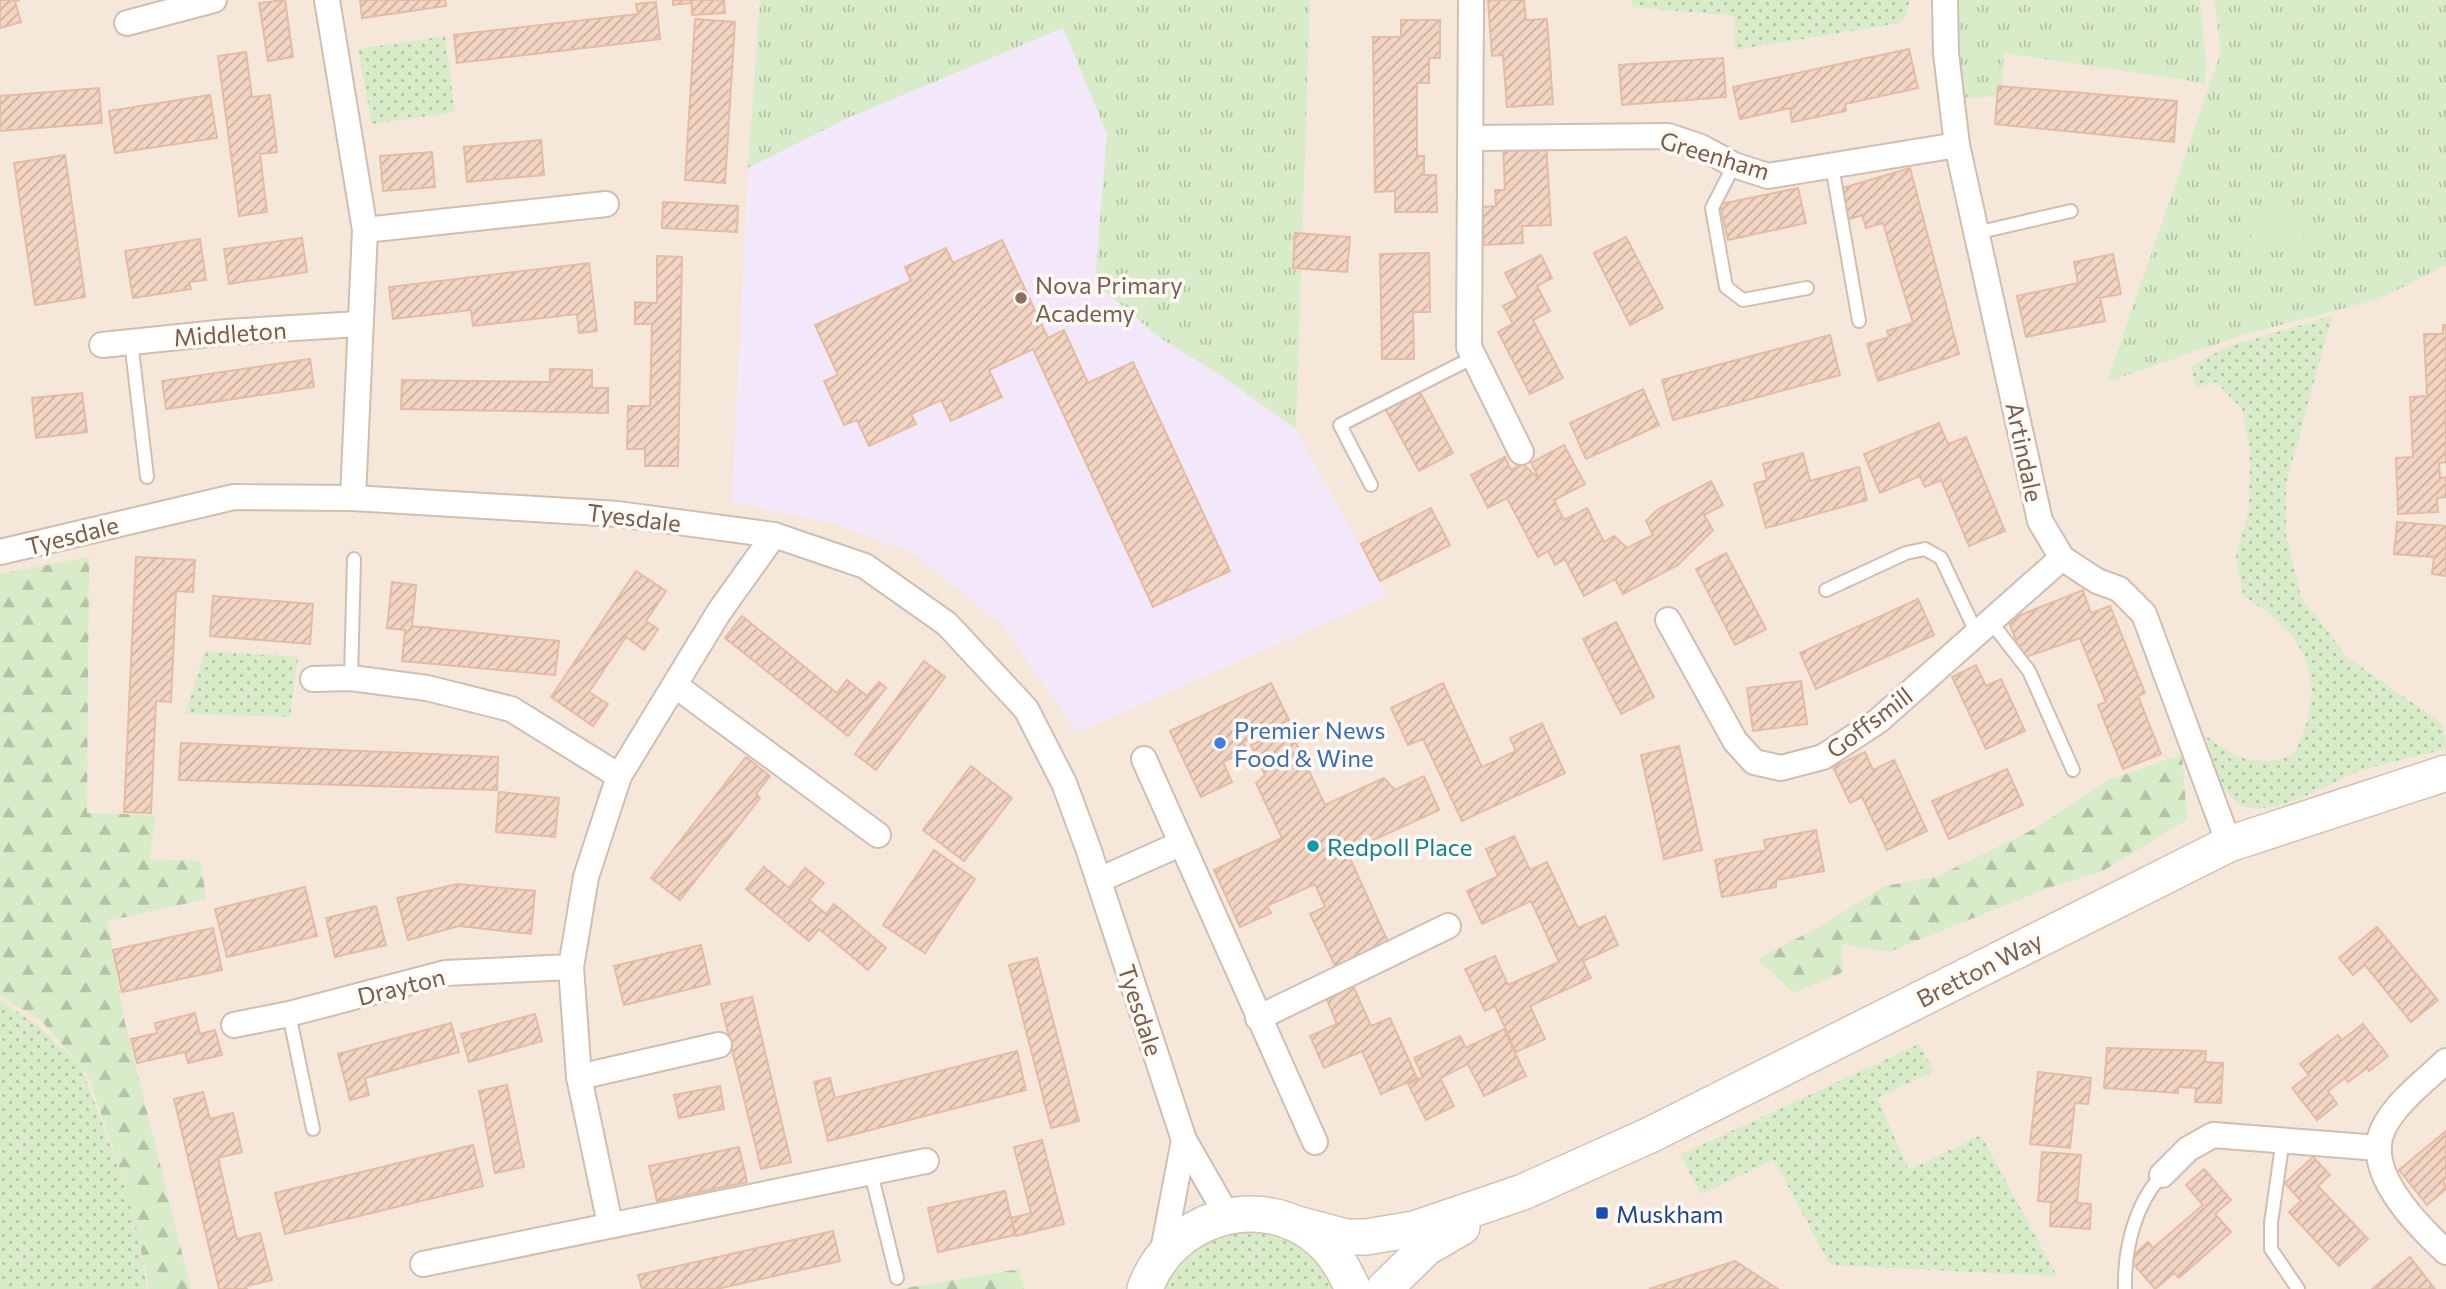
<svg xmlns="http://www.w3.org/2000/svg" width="2446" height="1289" font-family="Commissioner,sans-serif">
  <defs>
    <pattern id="grass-dots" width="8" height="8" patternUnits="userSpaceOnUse" patternTransform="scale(1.75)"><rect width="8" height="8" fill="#d8ecc9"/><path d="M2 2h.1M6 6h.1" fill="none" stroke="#b4c2a5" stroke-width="1.8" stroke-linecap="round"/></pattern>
    <pattern id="forest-firs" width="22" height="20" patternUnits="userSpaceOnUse" patternTransform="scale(1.75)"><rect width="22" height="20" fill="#d8ecc9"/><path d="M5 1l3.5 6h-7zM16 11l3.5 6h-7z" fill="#b4c2a5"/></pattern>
    <pattern id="park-tufts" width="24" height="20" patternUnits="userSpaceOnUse" patternTransform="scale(1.75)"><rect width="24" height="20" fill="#d8ecc9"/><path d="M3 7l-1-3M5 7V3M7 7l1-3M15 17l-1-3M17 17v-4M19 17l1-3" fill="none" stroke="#b4c2a5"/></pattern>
    <pattern id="building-hatch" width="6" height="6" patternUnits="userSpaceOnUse" patternTransform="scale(1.75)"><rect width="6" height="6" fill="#f3d5c3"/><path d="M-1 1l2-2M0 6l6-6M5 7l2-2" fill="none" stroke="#cab0a1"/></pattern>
  </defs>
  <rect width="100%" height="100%" fill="#fdf6ec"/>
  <!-- residential -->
  <rect fill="#f5e8da" x="0" y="0" width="2446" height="1289"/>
  <!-- education -->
  <path fill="#f3e8fa" d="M760,0H1310L1296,429L1387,596L1077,733L1003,625L912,553L835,524L732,502L748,168Z"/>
  <!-- grass -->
  <g fill="url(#grass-dots)">
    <path d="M1632,0H1910L1904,20L1899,23L1735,50V16L1632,7Z"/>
    <path d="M445,36L455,112L372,124L358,49Z"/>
    <path d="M2332,316L2286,484V535L2301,597L2348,658L2443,724L2446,749C2418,756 2390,762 2363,770C2332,780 2274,820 2242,805C2217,792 2213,760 2206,736C2236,758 2257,770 2294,754C2330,684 2309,634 2243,596L2236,556L2249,510L2250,448L2242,409L2216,382L2196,387L2191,366L2229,346Z"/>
    <path d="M205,651L298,657L290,717L185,714Z"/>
    <path d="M0,1000L38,1026L81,1066L133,1206L147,1289H0Z"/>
    <path d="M1919,1044L1934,1071L1877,1098L1909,1170L1981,1135L2057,1276L1830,1265L1774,1160L1701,1194L1680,1155Z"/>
    <path d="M1263,1214L1353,1289H1145L1162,1256Z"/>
  </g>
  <!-- forest -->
  <g fill="url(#forest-firs)">
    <path d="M89,557L87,813L156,815L149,859L201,861L206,899L108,921L124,1019L191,1289H149L131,1202L88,1075L41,1020L0,996V574Z"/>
    <path d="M2182,754L2187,820L2101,872L2048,888L1889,952L1841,944L1843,972L1794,993L1757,959L1825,924L1884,886L1936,877L2034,829L2109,780Z"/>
    <path d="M1019,1269L1024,1289H900Z"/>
  </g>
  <!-- park -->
  <g fill="url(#park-tufts)">
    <path d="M760,0H1310L1296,429L1220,375L1159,337L1095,283L1107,134L1063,28L850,117L748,168Z"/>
    <path d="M1959,0H2200L2206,66L2205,83L2004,53L2001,96L1961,98Z"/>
    <path d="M2214,0H2446V265L2379,299L2243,335L2107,382L2221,52Z"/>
  </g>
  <!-- pitch -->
  <path fill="#d8ecc9" d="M2254,206L2306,212L2301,253L2250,247Z"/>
  <!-- building -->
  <g fill="url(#building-hatch)" stroke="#e6bba3" stroke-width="2">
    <path d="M0,0H20L15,1L21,22L0,28Z"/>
    <path d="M285,0L293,57L268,61L259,3Z"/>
    <path d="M360,0H445L446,6L362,18Z"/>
    <path d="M673,0H724L725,13L692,15V3L673,5Z"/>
    <path d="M1488,0H1524L1526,20L1547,19L1553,104L1507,107L1503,55L1492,56Z"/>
    <path d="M656,2L660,39L457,63L454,35L638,14L636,4Z"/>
    <path d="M695,19L735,22L725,183L685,180Z"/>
    <path d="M1401,20H1440V58H1429V83H1417V156H1424V175H1436L1437,212H1395V191L1375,192L1373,37H1401Z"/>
    <path d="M1909,49L1918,88L1845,104L1846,111L1792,122L1790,108L1740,119L1733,87Z"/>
    <path d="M246,52L252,97L270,95L277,152L260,154L267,212L239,216L218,56Z"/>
    <path d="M1723,58L1726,97L1622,105L1619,65Z"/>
    <path d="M1998,86L2177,101L2174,142L1995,124Z"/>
    <path d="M99,88L102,123L0,131V96Z"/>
    <path d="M210,95L217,138L115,153L109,111Z"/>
    <path d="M541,140L544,175L467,182L464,147Z"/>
    <path d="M1546,142L1551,225L1522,226L1523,243L1484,245L1482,207L1496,206L1495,190H1505L1503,144Z"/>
    <path d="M432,152L435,187L383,191L380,156Z"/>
    <path d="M65,155L85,297L35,305L14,163Z"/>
    <path d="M1910,168L1959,354L1878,381L1867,344L1889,337L1887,331L1913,323L1883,223L1866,228L1862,215L1844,221L1836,190Z"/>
    <path d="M1798,188L1806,223L1728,240L1720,204Z"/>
    <path d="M663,202L738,206L737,232L662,228Z"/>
    <path d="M1295,233L1350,237L1347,272L1293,268Z"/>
    <path d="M1626,237L1663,308L1630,325L1594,253Z"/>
    <path d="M302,238L307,272L229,284L224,249Z"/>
    <path d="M200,239L206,280L189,282L191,289L133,298L125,251Z"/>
    <path d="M1002,240L1048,338L1064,330L1088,383L1133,362L1230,571L1153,607L1033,349L989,370L1002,397L951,421L941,400L911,414L916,424L869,446L857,420L844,425L824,381L838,375L815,325L911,281L905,267L946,248L953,263Z"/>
    <path d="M1429,253L1430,312H1413L1414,359H1382L1380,254Z"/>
    <path d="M2113,254L2121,294L2100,298L2105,321L2026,337L2017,296L2078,283L2074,262Z"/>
    <path d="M1541,255L1552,278L1537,286L1550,311L1533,320L1563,378L1530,394L1498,332L1513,324L1503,306L1518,298L1505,273Z"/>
    <path d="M657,256L682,257L678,466H645V449H627L628,406H650L652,324H635V302L657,303Z"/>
    <path d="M589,263L597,331L579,333L577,314L473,326L471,310L393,319L389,287Z"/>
    <path d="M2443,325H2446V462L2439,463L2440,478L2446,477V497L2437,498L2438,512L2398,514L2396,458L2413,457L2410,397L2427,396L2424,334H2443Z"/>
    <path d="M1830,335L1840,375L1673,420L1662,380Z"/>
    <path d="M310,359L314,387L166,409L162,381Z"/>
    <path d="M550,369L592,370V388H608V413L401,409L402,380L550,382Z"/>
    <path d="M1414,381L1453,453L1419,471L1380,399Z"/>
    <path d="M1643,389L1659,425L1586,459L1570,423Z"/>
    <path d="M82,393L87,432L36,438L32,398Z"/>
    <path d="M1939,423L1948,444L1966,437L2005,531L1969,546L1941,480L1925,487L1920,476L1880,493L1864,454Z"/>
    <path d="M1564,445L1585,484L1554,500L1564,520L1587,508L1604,542L1614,536L1627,548L1653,535L1646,521L1657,510L1711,481L1723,505L1704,515L1713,530L1678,565L1623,594L1615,579L1584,596L1565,559L1555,565L1548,551L1538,557L1507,498L1488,508L1471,475L1505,457L1511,470L1523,464L1540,480L1531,463Z"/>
    <path d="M1803,453L1810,481L1859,467L1867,500L1766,528L1754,484L1767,480L1763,464Z"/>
    <path d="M1431,508L1450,545L1380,581L1361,544Z"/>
    <path d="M2397,522L2446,526V576L2432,574L2434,557L2394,554Z"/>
    <path d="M1726,553L1766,629L1735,645L1696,569Z"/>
    <path d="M136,557L195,560L193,592L176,591L171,702L156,701L151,813L124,812Z"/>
    <path d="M636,571L666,591L646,621L658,629L644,650L626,637L589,692L608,704L593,726L551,697Z"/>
    <path d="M392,582L416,585L412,626L559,641L555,675L402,661L405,630L387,628Z"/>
    <path d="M2083,590L2091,613L2110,606L2145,693L2138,696L2161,754L2123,769L2098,705L2106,702L2080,638L2023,658L2008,620Z"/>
    <path d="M213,596L313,604L310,644L210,636Z"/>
    <path d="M1918,599L1934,635L1816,689L1800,653Z"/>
    <path d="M742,616L837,693L847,680L867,696L879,682L886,688L848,736L725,638Z"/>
    <path d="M1616,622L1654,697L1621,714L1583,639Z"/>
    <path d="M924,661L945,677L876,770L855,754Z"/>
    <path d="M1976,665L1986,686L2001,679L2025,731L1986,749L1952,677Z"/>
    <path d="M1801,681L1807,724L1753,731L1747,688Z"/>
    <path d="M1271,683L1289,720L1243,742L1247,751L1223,762L1232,782L1201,797L1170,731Z"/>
    <path d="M1443,683L1482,767L1516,751L1510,738L1542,723L1565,773L1462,821L1423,739L1408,745L1391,708Z"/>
    <path d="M1289,728L1325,805L1384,778L1395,790L1424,776L1439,810L1347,852L1390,946L1337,970L1310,914L1325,907L1315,884L1267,906L1271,913L1240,927L1214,870L1282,838L1256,783L1265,775L1251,745Z"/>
    <path d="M181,743L498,757L497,790L179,780Z"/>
    <path d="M1679,746L1702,850L1664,859L1641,755Z"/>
    <path d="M1865,752L1873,770L1894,760L1927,831L1887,850L1862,797L1850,803L1833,767Z"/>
    <path d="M746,757L770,776L756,794L760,798L680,900L651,878Z"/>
    <path d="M971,766L1012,798L964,861L923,830Z"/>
    <path d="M2007,769L2023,805L1949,839L1932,801Z"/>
    <path d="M499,792L559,798L555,837L496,832Z"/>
    <path d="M1816,830L1824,871L1776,880V887L1722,897L1715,860L1766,850L1764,840Z"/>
    <path d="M1514,836L1530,870L1547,862L1578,928L1605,916L1618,945L1583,961L1591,978L1530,1006L1545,1039L1516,1052L1495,1006L1485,1011L1465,969L1495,956L1508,985L1559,962L1531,901L1482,924L1467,891L1498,876L1486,849Z"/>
    <path d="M934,850L975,879L925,953L883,925Z"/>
    <path d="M764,867L789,888L805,868L824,883L809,900L826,914L834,904L886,948L868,970L819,929L809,941L746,889Z"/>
    <path d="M457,884L535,891L531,934L459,926L408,940L397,898Z"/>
    <path d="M305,887L317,936L227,957L215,909Z"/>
    <path d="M376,906L386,945L335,957L326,918Z"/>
    <path d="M2377,927L2438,1000L2411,1022L2365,965L2353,975L2339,958Z"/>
    <path d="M213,928L222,970L122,992L113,950Z"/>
    <path d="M701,945L710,984L624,1005L614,966Z"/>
    <path d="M1037,958L1079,1121L1051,1128L1009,965Z"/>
    <path d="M1351,981L1371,1026L1390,1018L1417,1078L1381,1094L1362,1051L1324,1068L1310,1036L1337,1024L1324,993Z"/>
    <path d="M752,997L791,1162L761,1169L721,1004Z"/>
    <path d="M195,1013L200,1034L215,1030L222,1055L188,1063L185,1052L137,1063L131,1039L157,1033L155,1023Z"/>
    <path d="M535,1014L542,1041L469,1062L461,1034Z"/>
    <path d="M451,1023L459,1052L365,1078L369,1095L350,1100L338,1054Z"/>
    <path d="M2363,1024L2388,1056L2369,1071L2367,1068L2348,1082L2345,1078L2328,1091L2337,1104L2317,1120L2292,1088L2309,1075L2300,1064L2338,1035L2342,1040Z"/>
    <path d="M1504,1029L1526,1076L1484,1096L1468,1064L1440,1078L1454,1106L1426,1120L1408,1084L1423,1077L1414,1058L1460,1036L1466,1048Z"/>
    <path d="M2107,1048L2206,1051L2205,1062L2223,1063L2221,1103L2195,1102L2196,1088L2178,1087V1093L2104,1088Z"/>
    <path d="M1017,1051L1026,1090L828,1141L814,1082L830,1078L835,1098Z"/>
    <path d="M2038,1072L2091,1078L2088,1104L2075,1103L2070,1148L2030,1144Z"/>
    <path d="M507,1085L524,1167L495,1173L479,1091Z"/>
    <path d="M720,1086L724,1109L679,1118L674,1095Z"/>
    <path d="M203,1092L210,1119L233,1113L242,1152L218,1158L237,1239L260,1233L272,1280L246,1286L247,1289H219L174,1099Z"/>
    <path d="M2446,1131V1178L2443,1181L2446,1189L2427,1205L2399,1170Z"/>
    <path d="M1042,1140L1064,1224L1016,1236L1011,1218L1031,1213L1014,1147Z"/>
    <path d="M473,1145L483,1186L285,1234L275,1193Z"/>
    <path d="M739,1147L747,1182L657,1201L649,1166Z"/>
    <path d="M2042,1152L2081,1155L2077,1203L2091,1204L2090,1229L2050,1226L2051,1202L2038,1201Z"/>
    <path d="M2313,1157L2330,1175L2318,1186L2368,1239L2339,1266L2289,1212L2301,1201L2285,1183Z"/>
    <path d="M2204,1169L2231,1200L2215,1214L2231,1232L2179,1278L2174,1273L2155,1289L2129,1259L2148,1242L2153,1248L2203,1205L2186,1185Z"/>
    <path d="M1005,1191L1015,1235L938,1252L928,1208Z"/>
    <path d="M833,1231L840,1261L717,1289H642L638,1275Z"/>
    <path d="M2410,1257L2435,1289H2372Z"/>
    <path d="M1735,1261L1778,1289H1649Z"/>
  </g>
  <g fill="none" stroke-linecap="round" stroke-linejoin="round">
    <!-- lane casing -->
    <g stroke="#d1beb0" stroke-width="16">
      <g id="lane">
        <path d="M1734,165L1712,208L1726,287L1743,300L1807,288"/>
        <path d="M1832,166L1859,321"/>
        <path d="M1976,233L2071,211"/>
        <path d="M131,341L147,477"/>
        <path d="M1371,485L1340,425L1474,357"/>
        <path d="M1826,590L1906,553L1925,549L1941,558L1977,634"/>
        <path d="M1991,622L2029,671L2073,770"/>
        <path d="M351,678L354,559"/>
        <path d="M289,1014L313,1129"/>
        <path d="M2283,1139L2271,1223V1249L2298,1289"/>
        <path d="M871,1173L897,1278"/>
        <path d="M2125,1289C2124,1249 2135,1204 2162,1175"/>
      </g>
    </g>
    <!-- street casing -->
    <g stroke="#d1beb0" stroke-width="28">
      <g id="street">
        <path d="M327,0L365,230L353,498"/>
        <path d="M1471,0L1469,347L1521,452"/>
        <path d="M1945,0L1946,53L1957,145L2040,521L2062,558L2097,581L2119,589L2144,614L2229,844"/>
        <path d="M127,23L214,0"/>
        <path d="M1471,138L1668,136L1701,147L1734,165L1768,176L1957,145"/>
        <path d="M365,230L606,204"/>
        <path d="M102,345L227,332L359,324"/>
        <path d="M0,552L234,497L353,498L618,514L774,535L865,566L947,624L1026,709L1064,783L1088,848L1184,1140L1227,1215"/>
        <path d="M1668,620L1735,741L1754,762L1781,768L1823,757L1878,721L2062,558"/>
        <path d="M313,679L351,678L427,688L511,709L619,776"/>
        <path d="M676,686L878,835"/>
        <path d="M1144,759L1315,1142"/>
        <path d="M1099,880L1180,844"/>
        <path d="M1258,1018L1448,926"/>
        <path d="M234,1025L289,1014L445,973L571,967"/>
        <path d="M2446,1061C2425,1081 2396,1102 2383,1129C2363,1172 2418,1226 2446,1252"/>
        <path d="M579,1077L719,1045"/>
        <path d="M2162,1175L2188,1149L2213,1135L2379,1148"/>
        <path d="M610,1224L579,1077L571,967L586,877L619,776L719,612L774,535"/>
        <path d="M1162,1256L1184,1140"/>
        <path d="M423,1264L926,1161"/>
      </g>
    </g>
    <!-- secondary casing -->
    <g stroke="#d6c0b0" stroke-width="38">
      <g id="secondary">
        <path d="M1297,1224L1346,1237H1366L1414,1229L1523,1192L1650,1135L2229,844L2446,773"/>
        <path d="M1145,1289C1170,1217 1262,1189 1320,1240C1335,1253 1345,1271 1353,1289"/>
        <path d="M1384,1289L1426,1248L1462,1227"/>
      </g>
    </g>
    <!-- lane -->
    <use href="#lane" stroke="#fff" stroke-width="12"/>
    <!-- street -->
    <use href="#street" stroke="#fff" stroke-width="24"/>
    <!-- secondary -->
    <use href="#secondary" stroke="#fff" stroke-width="35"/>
  </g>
  <!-- markers -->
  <circle fill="#8d6e63" stroke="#fffaf3" stroke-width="2.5" cx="1021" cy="298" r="7"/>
  <circle fill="#3f7fe0" stroke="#fffaf3" stroke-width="2.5" cx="1220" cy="743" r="7"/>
  <circle fill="#0f9aa8" stroke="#fffaf3" stroke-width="2.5" cx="1313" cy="846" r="7"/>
  <rect fill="#1a4fb4" stroke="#fffaf3" stroke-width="2.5" x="1595" y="1206" width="14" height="14" rx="3.5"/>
  <g text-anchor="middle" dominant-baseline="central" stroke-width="7" stroke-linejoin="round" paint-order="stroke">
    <!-- street labels -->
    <g font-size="24" fill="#7a5c4d" stroke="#fffaf3">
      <text transform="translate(1715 155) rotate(17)">Greenham</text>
      <text transform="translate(230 333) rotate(-4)">Middleton</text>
      <text transform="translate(2025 452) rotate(78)">Artindale</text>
      <text transform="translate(634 517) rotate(7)">Tyesdale</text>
      <text transform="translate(72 535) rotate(-14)">Tyesdale</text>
      <text transform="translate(1869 722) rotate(-37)">Goffsmill</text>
      <text transform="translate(1979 969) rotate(-27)">Bretton Way</text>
      <text transform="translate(401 986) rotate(-14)">Drayton</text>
      <text transform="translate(1141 1010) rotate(72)">Tyesdale</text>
    </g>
    <!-- education labels -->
    <g font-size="24" fill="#785e54" stroke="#fffaf3" text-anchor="start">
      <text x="1035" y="284">Nova Primary<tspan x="1035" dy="28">Academy</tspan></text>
    </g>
    <!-- shop labels -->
    <g font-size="24" fill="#366cbe" stroke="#fffaf3" text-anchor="start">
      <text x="1234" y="729">Premier News<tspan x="1234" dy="28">Food &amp; Wine</tspan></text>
    </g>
    <!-- culture labels -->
    <g font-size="24" fill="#0d838f" stroke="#fffaf3" text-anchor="start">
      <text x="1327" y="846">Redpoll Place</text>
    </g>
    <!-- transit labels -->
    <g font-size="24" fill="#164399" stroke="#fffaf3" text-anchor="start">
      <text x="1616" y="1213">Muskham</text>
    </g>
  </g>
</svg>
